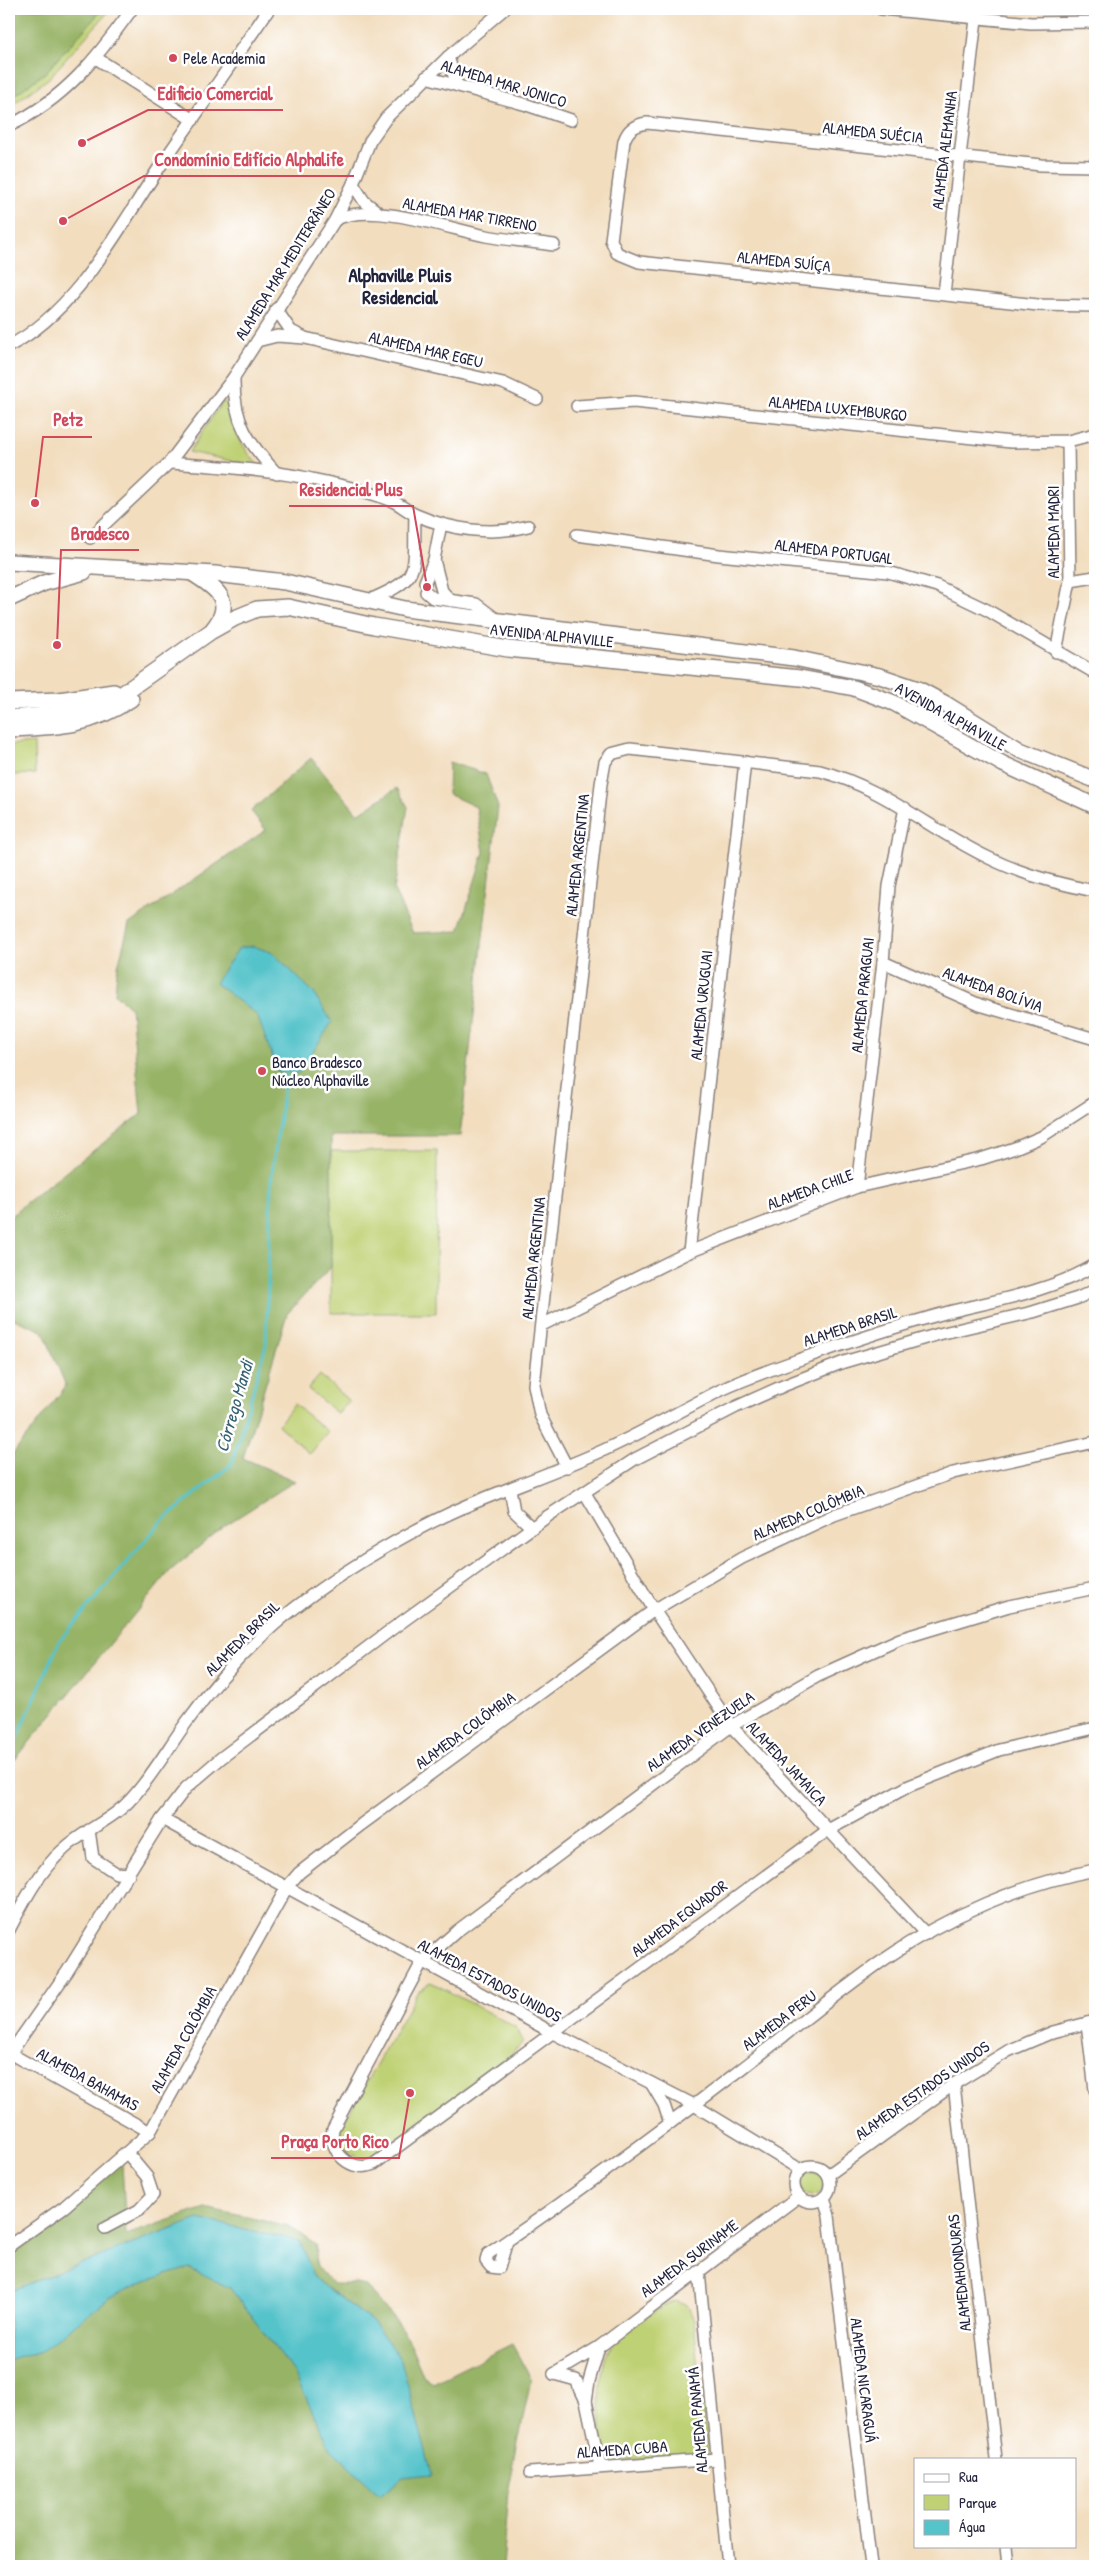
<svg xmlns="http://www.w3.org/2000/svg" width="1104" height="2575" font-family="'Patrick Hand',sans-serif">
  <rect width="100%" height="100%" fill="#fff"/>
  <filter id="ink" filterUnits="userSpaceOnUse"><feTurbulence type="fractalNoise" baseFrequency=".02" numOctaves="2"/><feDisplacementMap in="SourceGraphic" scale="10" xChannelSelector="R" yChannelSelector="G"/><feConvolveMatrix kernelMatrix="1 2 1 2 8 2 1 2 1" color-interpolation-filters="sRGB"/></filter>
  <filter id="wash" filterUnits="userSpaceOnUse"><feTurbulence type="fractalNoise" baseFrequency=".0096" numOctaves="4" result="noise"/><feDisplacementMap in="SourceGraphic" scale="20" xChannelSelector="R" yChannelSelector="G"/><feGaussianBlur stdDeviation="1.12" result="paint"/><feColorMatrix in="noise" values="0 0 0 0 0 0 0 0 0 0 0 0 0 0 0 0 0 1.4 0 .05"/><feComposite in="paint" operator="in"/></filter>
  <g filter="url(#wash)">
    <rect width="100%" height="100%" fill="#f2ddbe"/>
    <!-- green -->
    <g fill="#bfd174" stroke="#707a58">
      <path d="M9,9H111L48,79L9,107Z"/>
      <path d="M222,402L227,403C235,428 241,450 261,467L189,452Z"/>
      <path d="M34,743L35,774L9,775V745Z"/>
      <path d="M331,1151H437L436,1313H331Z"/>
      <path d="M320,1375L349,1401L338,1414L308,1389Z"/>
      <path d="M294,1404L328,1432L310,1454L278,1425Z"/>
      <path d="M431,1982L517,2028L523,2042L512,2054L369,2161L361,2160L338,2144V2132L418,1991Z"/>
      <circle cx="812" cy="2184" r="12"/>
      <path d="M674,2301L688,2306L694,2321L708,2454L613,2462L603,2454C601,2423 597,2389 605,2358C610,2338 656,2310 674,2301Z"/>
    </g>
    <!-- forest -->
    <g fill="#97b366" stroke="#5c6a50">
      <path d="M9,9H103L45,73L9,99Z"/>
      <path d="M311,758L358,814L397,788L408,807L394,890L413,933L459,931L484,852L476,807L448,794L449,762L486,774L498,807L460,1136H331V1267L287,1314L243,1458L295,1481L224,1526L170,1571L9,1767V1459L66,1386L43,1331L9,1317V1219L24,1204L141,1114L131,1008L115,994L117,970L129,924L266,830L251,811Z"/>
      <path d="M122,2163L126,2235L205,2208L288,2226L316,2245C314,2267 317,2270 334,2284H357L366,2286L403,2329L424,2377L433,2383L512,2344L531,2379L508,2492L502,2566H9V2250Z"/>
    </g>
    <!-- water -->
    <g fill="#55c3ca" stroke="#3c7282">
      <path d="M253,946L273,953L313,992L332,1022L299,1073L278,1072L257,1015L215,983L239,948Z"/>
      <path d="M198,2219L300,2241L314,2278L374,2323L401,2360L432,2474L403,2477L380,2496L331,2450L294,2373L230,2288L189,2268L146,2281L109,2298L39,2353L23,2355L9,2360V2291Z"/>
    </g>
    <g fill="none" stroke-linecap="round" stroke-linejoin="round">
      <!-- stream -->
      <path stroke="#55c3ca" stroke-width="3" d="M9,1757L60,1640L161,1522L232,1464L266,1345L271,1181L286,1072"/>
    </g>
  </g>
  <g filter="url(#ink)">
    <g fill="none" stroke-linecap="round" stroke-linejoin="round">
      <!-- street casing -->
      <g stroke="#8a807c" stroke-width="14">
        <g id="street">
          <path d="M881,9L1031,23L1095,22"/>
          <path d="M448,57L457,85"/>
          <path d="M96,58L193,120"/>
          <path d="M426,77L527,105L571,120"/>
          <path d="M9,126C66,98 96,59 132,9"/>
          <path d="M1095,166L1041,165L647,123C635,125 628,129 624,141L611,240L617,253L639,262L1038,305L1095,306"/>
          <path d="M353,184L364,201L379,213"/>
          <path d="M335,220C371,201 446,228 486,236C508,240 531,242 554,245"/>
          <path d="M944,294L976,19L975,9"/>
          <path d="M276,309L291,331L303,337"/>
          <path d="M257,341L277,336L305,338L503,383L537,399"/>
          <path d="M9,346C76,312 118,229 159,168C196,115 232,62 269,9"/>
          <path d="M234,377C233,423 248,441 277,474"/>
          <path d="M577,406L634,402L1011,442L1068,441L1095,434"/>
          <path d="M169,463C213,466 258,469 302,477C330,483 363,489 390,500C400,504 407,511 416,515C451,530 492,536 528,526"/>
          <path d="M577,535L719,555L888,572L937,586L987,610L1095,673"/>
          <path d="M90,538L169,463L234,377L335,220L353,184L370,141L386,118L448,57L504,9"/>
          <path d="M434,560L442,591L451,601"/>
          <path d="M1070,581L1095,577"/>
          <path d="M425,582L434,560L441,524"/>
          <path d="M426,592L433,598L476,604L496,619"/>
          <path d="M367,601C424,578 413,571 415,515"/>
          <path d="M1056,652L1070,581L1068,441"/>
          <path d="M883,962L980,1005L1095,1039"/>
          <path d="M857,1187L883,962L889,886L905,808"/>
          <path d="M689,1252L745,762"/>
          <path d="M542,1325L689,1252L857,1187L981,1159L1015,1148L1041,1137L1095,1102"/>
          <path d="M567,1467L540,1415L534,1385L601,784L605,762L611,754L630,749L820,771C883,787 932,831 989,858C1023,875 1058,884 1095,891"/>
          <path d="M510,1489L514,1511L532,1528"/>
          <path d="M585,1493L654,1610L731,1726L926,1934"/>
          <path d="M1095,1588L1009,1606L900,1639L818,1676L731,1726L457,1931L422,1962L333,2129C328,2152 352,2174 374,2164L828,1830L909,1786L999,1750L1095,1728"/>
          <path d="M162,1819L553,2033L694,2105L801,2170"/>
          <path d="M89,1830L93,1858L116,1873L129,1874"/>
          <path d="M9,1930C24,1901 39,1871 64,1849C85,1829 113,1820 132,1798C153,1775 168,1748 186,1723C211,1688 241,1654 274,1625C325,1581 402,1534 464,1507C510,1487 558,1471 604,1450C644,1432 682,1410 721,1390C747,1378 775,1368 801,1359C849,1342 897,1326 945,1313C996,1300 1050,1292 1095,1265"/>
          <path d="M1087,2023L1095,2090"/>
          <path d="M11,2054L150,2132"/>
          <path d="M9,2055L67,1972L162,1819L186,1788L221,1758L392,1629L548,1516L635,1459L736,1407L783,1386L844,1362L939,1334L1033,1312L1078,1298L1095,1290"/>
          <path d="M651,2083L664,2105L670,2123"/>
          <path d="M954,2084L996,2459"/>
          <circle cx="812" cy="2184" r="18"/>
          <path d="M828,2175L954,2084L1008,2051L1053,2032L1095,2021"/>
          <path d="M824,2197L829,2216L871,2566"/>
          <path d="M105,2228L139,2210L153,2195L147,2177L127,2153"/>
          <path d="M507,2241L499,2268L491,2267L486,2261L488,2254C572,2197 654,2136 735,2074C785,2036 833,1995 885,1959C946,1916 1022,1884 1095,1870"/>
          <path d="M9,2246L64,2207L150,2132L287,1887L299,1873L362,1824L654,1610L742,1558L834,1515L953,1473L1095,1442"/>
          <path d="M699,2272L728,2566"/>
          <path d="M599,2347L589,2381L586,2401L600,2466"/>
          <path d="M554,2374L599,2347L799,2196"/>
          <path d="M554,2374L576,2380L586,2401"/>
          <path d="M530,2473L717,2459"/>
          <path d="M1006,2546L1008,2566"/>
        </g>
      </g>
      <!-- secondary casing -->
      <g stroke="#8a807c" stroke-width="18">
        <g id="secondary">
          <path d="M9,562L215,574L285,582L405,609L794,658L880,676L918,689L944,703L1020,750L1095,780"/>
          <path d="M192,573C216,588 236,601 213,629"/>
          <path d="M9,599L44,583L84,572"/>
          <path d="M9,702L59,700L114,692"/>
          <path d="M9,718L60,714L95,706L115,699L210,632L235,618L257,609L288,607L374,626L508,649L800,678L854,688L894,703L1003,764L1095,806"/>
          <path d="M9,729C58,727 89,727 131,699"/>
        </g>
      </g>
      <!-- street -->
      <use href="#street" stroke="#fff" stroke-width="11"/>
      <!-- secondary -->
      <use href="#secondary" stroke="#fff" stroke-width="15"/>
    </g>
  </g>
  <!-- markers -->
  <g fill="#d1495b" stroke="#fff" stroke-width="2">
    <circle cx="173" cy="58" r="5"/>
    <circle cx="262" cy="1071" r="5"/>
  </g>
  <g text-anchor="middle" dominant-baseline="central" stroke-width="5" stroke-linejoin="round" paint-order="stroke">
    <!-- poi labels -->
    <g font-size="16" fill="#22223b" stroke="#fff" text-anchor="start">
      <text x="183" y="58">Pele Academia</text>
      <text x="272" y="1062">Banco Bradesco<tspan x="272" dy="18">Núcleo Alphaville</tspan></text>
    </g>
    <!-- street labels -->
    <g font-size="16" fill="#22223b" stroke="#fff">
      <text transform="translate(504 83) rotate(17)">ALAMEDA MAR JONICO</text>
      <text transform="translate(873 132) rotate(6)">ALAMEDA SUÉCIA</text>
      <text transform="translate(944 150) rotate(-83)">ALAMEDA ALEMANHA</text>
      <text transform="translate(470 214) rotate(10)">ALAMEDA MAR TIRRENO</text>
      <text transform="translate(784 261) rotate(6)">ALAMEDA SUÍÇA</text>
      <text transform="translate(285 264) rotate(-58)">ALAMEDA MAR MEDITERRÂNEO</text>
      <text transform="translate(426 349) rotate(13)">ALAMEDA MAR EGEU</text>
      <text transform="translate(838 408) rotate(6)">ALAMEDA LUXEMBURGO</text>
      <text transform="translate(1053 532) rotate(-90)">ALAMEDA MADRI</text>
      <text transform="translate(834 551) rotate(7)">ALAMEDA PORTUGAL</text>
      <text transform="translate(552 635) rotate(6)">AVENIDA ALPHAVILLE</text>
      <text transform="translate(951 716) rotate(29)">AVENIDA ALPHAVILLE</text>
      <text transform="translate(577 855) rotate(-84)">ALAMEDA ARGENTINA</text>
      <text transform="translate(993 989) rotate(20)">ALAMEDA BOLÍVIA</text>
      <text transform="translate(862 995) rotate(-84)">ALAMEDA PARAGUAI</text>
      <text transform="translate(701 1005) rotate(-84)">ALAMEDA URUGUAI</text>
      <text transform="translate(810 1189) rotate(-20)">ALAMEDA CHILE</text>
      <text transform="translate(533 1258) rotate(-84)">ALAMEDA ARGENTINA</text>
      <text transform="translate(850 1326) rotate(-18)">ALAMEDA BRASIL</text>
      <text transform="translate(808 1512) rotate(-23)">ALAMEDA COLÔMBIA</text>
      <text transform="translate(242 1638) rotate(-45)">ALAMEDA BRASIL</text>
      <text transform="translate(465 1730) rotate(-36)">ALAMEDA COLÔMBIA</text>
      <text transform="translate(700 1731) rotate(-35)">ALAMEDA VENEZUELA</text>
      <text transform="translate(787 1763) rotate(47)">ALAMEDA JAMAICA</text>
      <text transform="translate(679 1918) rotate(-37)">ALAMEDA EQUADOR</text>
      <text transform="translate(490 1980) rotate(28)">ALAMEDA ESTADOS UNIDOS</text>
      <text transform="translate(779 2020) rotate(-37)">ALAMEDA PERU</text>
      <text transform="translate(183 2039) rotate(-61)">ALAMEDA COLÔMBIA</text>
      <text transform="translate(88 2079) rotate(29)">ALAMEDA BAHAMAS</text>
      <text transform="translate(922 2090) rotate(-35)">ALAMEDA ESTADOS UNIDOS</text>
      <text transform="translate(689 2258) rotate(-37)">ALAMEDA SURINAME</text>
      <text transform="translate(959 2273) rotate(-96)">ALAMEDAHONDURAS</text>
      <text transform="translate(864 2380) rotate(83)">ALAMEDA NICARAGUÁ</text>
      <text transform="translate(697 2420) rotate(-95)">ALAMEDA PANAMÁ</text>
      <text transform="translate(622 2449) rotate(-4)">ALAMEDA CUBA</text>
    </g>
    <!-- water labels -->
    <g font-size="18" font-style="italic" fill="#366274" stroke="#fff">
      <text transform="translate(234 1406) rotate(-74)">Córrego Mandi</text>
    </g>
    <!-- quarter labels -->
    <g font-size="19" font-weight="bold" fill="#22223b" stroke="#fff">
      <text x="400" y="275">Alphaville Pluis<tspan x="400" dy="22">Residencial</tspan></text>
    </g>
  </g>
  <!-- callouts -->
  <path fill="none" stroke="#d1495b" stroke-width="2" d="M82 143L148 110H283M63 221L144 176H354M35 503L43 437H92M427 587L413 506H289M57 645L61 550H139M410 2093L399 2158H271"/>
  <g fill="#d1495b" stroke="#fff" stroke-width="2">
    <circle cx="82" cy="143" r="5"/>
    <circle cx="63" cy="221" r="5"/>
    <circle cx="35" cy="503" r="5"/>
    <circle cx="427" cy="587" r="5"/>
    <circle cx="57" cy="645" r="5"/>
    <circle cx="410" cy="2093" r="5"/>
  </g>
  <g font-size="18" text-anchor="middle" font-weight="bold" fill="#d1495b" stroke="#fff" stroke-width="5" stroke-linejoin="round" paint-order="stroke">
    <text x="215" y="100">Edificio Comercial</text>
    <text x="249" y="166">Condomínio Edifício Alphalife</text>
    <text x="68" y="426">Petz</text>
    <text x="351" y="496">Residencial Plus</text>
    <text x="100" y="540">Bradesco</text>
    <text x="335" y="2148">Praça Porto Rico</text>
  </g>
  <!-- margin -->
  <rect width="1104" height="2575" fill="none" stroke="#fff" stroke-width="30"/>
  <!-- legend -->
  <rect x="914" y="2458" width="162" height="90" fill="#ffffff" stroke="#a7a7b1"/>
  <rect x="924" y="2474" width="25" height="8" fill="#ffffff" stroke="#a7a7b1"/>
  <text x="959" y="2482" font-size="15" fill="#22223b">Rua</text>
  <rect x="924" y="2495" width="25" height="15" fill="#bfd174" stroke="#a7a7b1"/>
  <text x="959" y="2508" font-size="15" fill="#22223b">Parque</text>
  <rect x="924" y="2520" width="25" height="15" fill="#55c3ca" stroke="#a7a7b1"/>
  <text x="959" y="2532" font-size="15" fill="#22223b">Água</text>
</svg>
